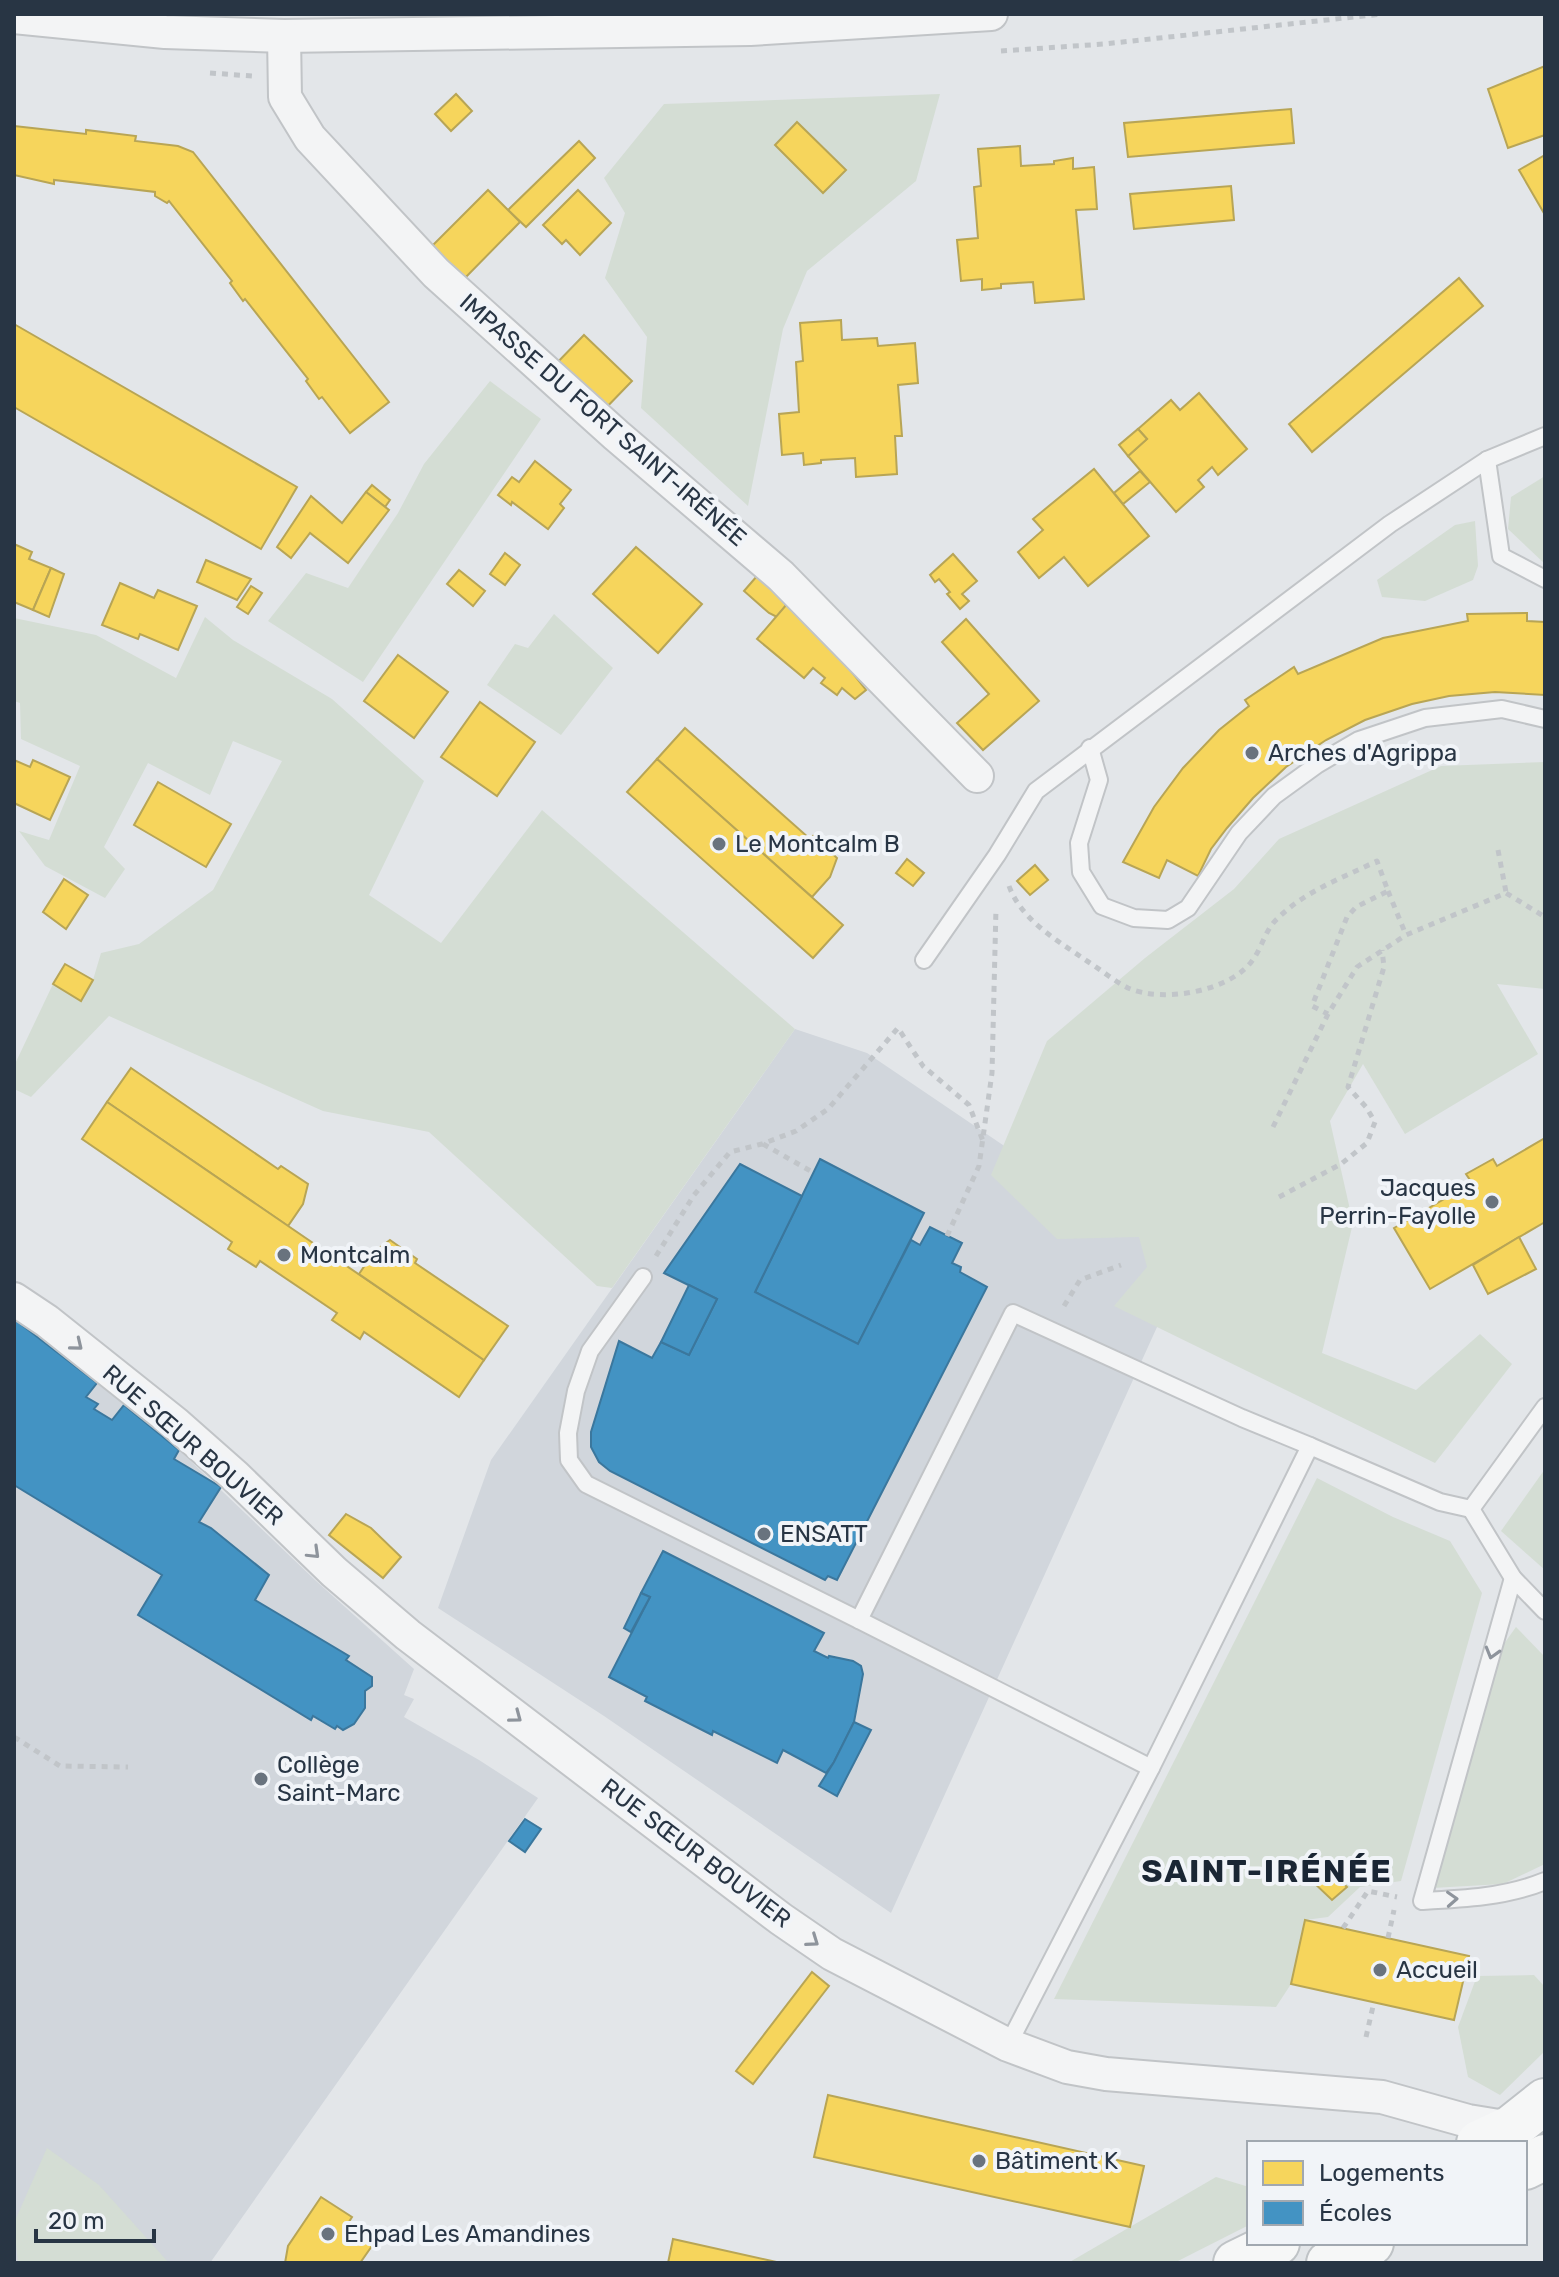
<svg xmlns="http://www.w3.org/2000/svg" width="1559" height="2277" font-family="Rubik,sans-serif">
  <rect width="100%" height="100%" fill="#e3e6e9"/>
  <!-- built -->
  <g fill="#d1d6dc">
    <path d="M795,1029L867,1053L1139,1237L1182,1272L891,1913L604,1716L438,1608L491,1460Z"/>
    <path d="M14,1319L38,1335L179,1450L315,1580L414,1669L404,1695L414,1699L404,1717L479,1760L538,1798L210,2263H14Z"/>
  </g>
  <!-- green -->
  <g fill="#d4ddd4">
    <path d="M940,94L916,181L807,271L783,329L748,506L641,408L647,337L605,278L625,213L604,178L664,104Z"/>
    <path d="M490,381L541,419L363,682L268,621L306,573L348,588L398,513L424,464Z"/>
    <path d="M1545,476V564L1508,529L1511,497Z"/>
    <path d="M1475,521L1478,566L1473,580L1425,601L1382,597L1377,580L1455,525Z"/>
    <path d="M554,614L613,668L561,735L487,685L515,644L528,648Z"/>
    <path d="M205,617L233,640L332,699L424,781L369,895L441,943L542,810L795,1029L612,1288L597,1286L429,1132L323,1111L109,1016L31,1097L14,1089V1066L53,984L81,1000L93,980L101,953L139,944L213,890L282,761L233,741L210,795L148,763L104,847L125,869L105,898L45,866L19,831L49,840L80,766L21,739L20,703L14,701V618L96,635L176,678Z"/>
    <path d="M1545,762V989L1497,984L1538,1054L1405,1134L1363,1064L1330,1121L1353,1223L1322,1353L1416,1390L1480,1334L1512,1364L1435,1463L1114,1306L1147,1267L1139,1237L1057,1239L991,1175L1047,1041L1145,958L1234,889L1279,839L1441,766Z"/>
    <path d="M1545,1469V1570L1501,1531Z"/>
    <path d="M1317,1478L1393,1517L1450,1541L1482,1593L1401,1881L1360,1887L1328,1917L1305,1920L1291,1984L1276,2007L1054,1999Z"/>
    <path d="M1516,1627L1545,1657V1864L1503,1884L1432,1888L1501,1648Z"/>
    <path d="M1534,1975L1545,1987V2051L1500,2095L1468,2077L1458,2027L1477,1976Z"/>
    <path d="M47,2148L99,2185L169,2263H18L14,2223Z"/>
    <path d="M1216,2177L1249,2187V2225L1174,2263H1068Z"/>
  </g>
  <!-- homes -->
  <g fill="#f6d55c" stroke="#b8a555" stroke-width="2">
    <path d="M1545,66V135L1508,148L1488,89Z"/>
    <path d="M456,94L472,111L451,131L435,114Z"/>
    <path d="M1291,109L1294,143L1128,157L1124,123Z"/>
    <path d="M797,122L846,170L823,193L775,145Z"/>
    <path d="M14,126L86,134V130L136,136L135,141L178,146L193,152L389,402L350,433L322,397L319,399L306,381L308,379L245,299L243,301L230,283L232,281L169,201L167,203L155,196V192L54,180V184L14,175Z"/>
    <path d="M579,141L595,158L526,227L508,210Z"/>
    <path d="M1020,146L1021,166L1054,164V161L1073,158V169L1094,167L1097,209L1076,210L1084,299L1035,303L1033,282L1001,284V288L982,290V279L961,281L957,240L978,238L974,187L981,186L978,149Z"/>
    <path d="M1545,155V215L1519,170Z"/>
    <path d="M1231,186L1234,220L1134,229L1130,194Z"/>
    <path d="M488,190L520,222L461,282L431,247Z"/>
    <path d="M578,190L611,223L580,255L566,240L562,244L543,225Z"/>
    <path d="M1459,278L1483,306L1312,452L1289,424Z"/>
    <path d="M841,320L842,340L877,338L878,346L915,343L918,383L898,385L902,436H895L897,474L856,477L855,458L821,460V463L804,465L803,453L782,455L779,414L799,412L796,362L803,361L800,323Z"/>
    <path d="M14,324L297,487L261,549L14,407Z"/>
    <path d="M584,335L632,381L599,415L551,369Z"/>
    <path d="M1199,393L1247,449L1218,475L1212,467L1198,480L1204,487L1176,512L1128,456L1147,439L1138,429L1171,400L1180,410Z"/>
    <path d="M1138,429L1147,439L1128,456L1119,445Z"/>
    <path d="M535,461L571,490L560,504L564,508L548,529L512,502L511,505L498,495L512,477L519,482Z"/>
    <path d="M1094,469L1149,536L1088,586L1064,557L1039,578L1018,552L1043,530L1033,519Z"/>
    <path d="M1140,471L1150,482L1123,504L1114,493Z"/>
    <path d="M372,485L390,500L385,507L366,492Z"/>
    <path d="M366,492L389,510L348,563L310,533L291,558L277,547L311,496L342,523Z"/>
    <path d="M14,544L32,552L29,559L51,568L33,610L14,602Z"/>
    <path d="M636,547L702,604L658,653L593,594Z"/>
    <path d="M505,553L520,565L505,585L490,574Z"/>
    <path d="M953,554L977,581L962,594L969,601L960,609L947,594L950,592L939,579L935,582L930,575Z"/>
    <path d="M206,560L251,579L237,600L197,582Z"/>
    <path d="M51,568L64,574L49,617L33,610Z"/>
    <path d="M459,570L485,591L473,606L447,584Z"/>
    <path d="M757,576L787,604L777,617L769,613L744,591Z"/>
    <path d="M120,583L154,598L158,590L197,606L178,650L140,634L138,639L102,625Z"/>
    <path d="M251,586L262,593L248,614L237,607Z"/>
    <path d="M787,604L820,632L866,690L855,699L842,688L837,695L821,683L825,678L813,668L804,678L757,639Z"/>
    <path d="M1527,613V621L1545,622V695L1495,692L1449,696L1412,704L1365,720L1326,740L1286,767L1253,798L1227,828L1211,849L1198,876L1167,860L1159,878L1123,862L1154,807L1183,768L1219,730L1249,706L1245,700L1294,667L1298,674L1383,638L1468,621L1467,614Z"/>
    <path d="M966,619L1039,701L983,750L957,723L989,694L942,642Z"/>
    <path d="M398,655L448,692L414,738L364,701Z"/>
    <path d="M480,702L535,742L497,796L441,757Z"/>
    <path d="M685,728L810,839L813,836L837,858L830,877L812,897L657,759Z"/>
    <path d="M657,759L843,925L813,958L627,792Z"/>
    <path d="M14,760L30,767L33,760L70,777L50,820L14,803Z"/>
    <path d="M158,782L231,824L206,867L134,825Z"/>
    <path d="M907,859L924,873L913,886L896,873Z"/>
    <path d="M1035,865L1048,880L1030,895L1017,881Z"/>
    <path d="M64,879L88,895L66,929L43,912Z"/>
    <path d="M65,964L93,980L81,1001L53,984Z"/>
    <path d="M131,1068L278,1169L281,1166L308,1184L303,1204L288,1226L107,1102Z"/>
    <path d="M107,1102L484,1360L459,1397L364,1332L360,1339L332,1320L337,1313L260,1261L256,1267L228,1249L232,1242L82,1139Z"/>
    <path d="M1545,1138V1222L1430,1289L1394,1228L1472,1183L1466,1174L1493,1159L1497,1166Z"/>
    <path d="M1519,1237L1536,1269L1488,1294L1473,1265Z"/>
    <path d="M390,1240L417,1259L415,1263L508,1326L484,1360L359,1274L374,1252Z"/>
    <path d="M346,1514L371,1528L401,1557L383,1578L329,1535Z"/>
    <path d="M1317,1860L1347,1887L1332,1900L1312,1881Z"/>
    <path d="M1305,1920L1469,1956L1454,2020L1291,1984Z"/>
    <path d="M812,1972L829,1986L753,2084L736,2071Z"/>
    <path d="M828,2095L1144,2166L1130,2227L814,2157Z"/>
    <path d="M321,2197L352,2217L347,2225L374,2243L360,2263H285L288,2246Z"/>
    <path d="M673,2239L781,2263H668Z"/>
  </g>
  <!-- schools -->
  <g fill="#4393c3" stroke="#3b779d" stroke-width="2">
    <path d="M820,1159L924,1213L858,1344L755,1292Z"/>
    <path d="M740,1164L802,1196L755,1292L858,1344L911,1240L920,1245L930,1227L962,1243L952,1263L961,1267L960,1272L987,1287L837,1580L828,1576L825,1580L610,1471L599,1462L591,1447V1432L619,1341L652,1358L661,1342L689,1355L717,1299L664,1273Z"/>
    <path d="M689,1285L717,1299L689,1355L661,1342Z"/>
    <path d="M14,1319L97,1383L86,1397L98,1404L94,1409L112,1420L124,1405L179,1450L174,1459L221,1487L199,1522L211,1528L269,1575L255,1600L349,1656L346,1660L372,1677V1686L365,1691V1708L354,1724L343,1730L337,1726L335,1729L313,1716L311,1720L138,1615L162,1575L14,1485Z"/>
    <path d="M663,1551L824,1633L814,1651L828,1658L829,1656L853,1661L861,1666L863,1674L854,1722L834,1762L826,1773L783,1750L777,1763L713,1731L712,1735L645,1701L647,1697L609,1677L650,1597L641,1593Z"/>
    <path d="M641,1593L650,1597L631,1632L624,1628Z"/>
    <path d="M854,1722L871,1730L837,1796L819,1786L834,1762Z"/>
    <path d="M525,1819L541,1829L525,1852L509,1841Z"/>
  </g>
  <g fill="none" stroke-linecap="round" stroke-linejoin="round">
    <!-- lane casing -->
    <g stroke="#c1c4c7" stroke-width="20">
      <g id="lane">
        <path d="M1487,460L1501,556L1545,579"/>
        <path d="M1090,748L1099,780L1079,843L1081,872L1102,906L1134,918L1168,920L1188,908L1239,833L1274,796L1318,764L1359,740L1425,718L1502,709L1545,719"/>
        <path d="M924,960L997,855L1036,791L1390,524L1487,460L1545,436"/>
        <path d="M643,1277L590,1351L576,1391L568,1433L569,1460L586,1484L859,1620"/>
        <path d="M1471,1509L1513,1578L1545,1611"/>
        <path d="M1513,1578L1422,1901C1463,1899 1506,1897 1545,1881"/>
        <path d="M1151,1768L859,1620L1013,1313L1242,1418L1310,1446"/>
        <path d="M1008,2045L1151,1768L1310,1446L1440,1502L1471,1509L1545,1407"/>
      </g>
    </g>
    <!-- street casing -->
    <g stroke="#c1c4c7" stroke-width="36">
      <g id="street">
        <path d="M14,17L165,32L284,36L750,29L991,14"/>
        <path d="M284,36L285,97L310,138L436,273L616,435L781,576L977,776"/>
        <path d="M14,1299L47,1321L175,1423L235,1476L334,1572L408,1635L781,1919L832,1954L1008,2045L1067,2067L1106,2074L1382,2097L1468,2121L1511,2128"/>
      </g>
    </g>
    <!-- primary casing -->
    <g stroke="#bfc3c6" stroke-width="48">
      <g id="primary">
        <path d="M1479,2143L1511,2128L1545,2101"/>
        <path d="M1525,2167L1545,2157"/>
        <path d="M1236,2263L1277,2243"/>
        <path d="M1329,2263L1371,2243"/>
      </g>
    </g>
    <!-- path -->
    <g stroke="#c1c5c9" stroke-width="5" stroke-dasharray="6 6" stroke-linecap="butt">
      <path d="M1001,51L1104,44L1382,14"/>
      <path d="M210,73L252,76"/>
      <path d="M1498,850L1506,892"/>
      <path d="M1009,886C1022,921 1057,940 1087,961C1100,969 1114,981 1128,988C1162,1003 1229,992 1252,961C1262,948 1265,930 1277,919C1305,891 1342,878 1377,861L1388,891L1356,907L1347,917L1312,1006L1328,1014"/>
      <path d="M1388,891L1406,935"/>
      <path d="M1273,1127L1328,1014L1357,967L1406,935L1506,893L1545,917"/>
      <path d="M763,1144L814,1173"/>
      <path d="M1279,1197L1341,1164L1367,1143L1375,1122L1366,1107L1348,1087L1384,967L1382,950"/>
      <path d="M947,1236L979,1166L992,1073L996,908"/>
      <path d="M656,1256L694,1195L730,1152L762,1144L796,1131L828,1109L898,1028L923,1066L969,1105L983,1141"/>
      <path d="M1064,1306L1080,1280L1121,1265"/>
      <path d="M14,1737L60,1766L128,1767"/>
      <path d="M1343,1928L1368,1891L1397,1897"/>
      <path d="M1388,1938L1394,1910"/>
      <path d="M1366,2037L1374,2002"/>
    </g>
    <!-- lane -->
    <use href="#lane" stroke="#f3f4f5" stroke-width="16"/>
    <!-- street -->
    <use href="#street" stroke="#f3f4f5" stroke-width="32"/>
    <!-- primary -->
    <use href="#primary" stroke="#f6f7f7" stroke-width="44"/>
  </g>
  <!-- one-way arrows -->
  <defs><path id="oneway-chevron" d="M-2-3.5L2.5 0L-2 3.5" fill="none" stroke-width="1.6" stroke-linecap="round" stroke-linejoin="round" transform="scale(2)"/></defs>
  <g stroke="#8e949c">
    <use href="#oneway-chevron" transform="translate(77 1345) rotate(39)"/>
    <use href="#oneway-chevron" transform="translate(314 1553) rotate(44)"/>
    <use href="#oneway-chevron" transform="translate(1492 1653) rotate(106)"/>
    <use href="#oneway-chevron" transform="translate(516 1717) rotate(37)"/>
    <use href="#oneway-chevron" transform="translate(1452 1899) rotate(-3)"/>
    <use href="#oneway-chevron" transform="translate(813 1941) rotate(35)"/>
  </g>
  <!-- markers -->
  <g fill="#69737e" stroke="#f1f4f8" stroke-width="3">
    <circle cx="1252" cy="753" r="8"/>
    <circle cx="719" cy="844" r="8"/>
    <circle cx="1492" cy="1202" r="8"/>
    <circle cx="284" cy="1255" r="8"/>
    <circle cx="764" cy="1534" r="8"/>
    <circle cx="261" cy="1779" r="8"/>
    <circle cx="1380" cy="1970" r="8"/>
    <circle cx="979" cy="2161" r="8"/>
    <circle cx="328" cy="2234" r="8"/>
  </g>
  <g text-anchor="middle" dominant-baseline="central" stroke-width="8" stroke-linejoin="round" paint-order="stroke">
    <!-- street labels -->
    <g font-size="24" fill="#283544" stroke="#f1f4f8">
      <text transform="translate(603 420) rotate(41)">IMPASSE DU FORT SAINT-IRÉNÉE</text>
      <text transform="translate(193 1445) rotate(41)">RUE SŒUR BOUVIER</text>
      <text transform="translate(696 1853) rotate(37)">RUE SŒUR BOUVIER</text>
    </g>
    <!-- poi labels -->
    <g font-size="24" fill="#283544" stroke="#f1f4f8" text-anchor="start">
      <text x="1268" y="753">Arches d'Agrippa</text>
      <text x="735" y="844">Le Montcalm B</text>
      <text x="1476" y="1188" text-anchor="end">Jacques<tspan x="1476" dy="28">Perrin-Fayolle</tspan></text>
      <text x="300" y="1255">Montcalm</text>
      <text x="780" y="1534">ENSATT</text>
      <text x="277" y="1765">Collège<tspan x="277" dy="28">Saint-Marc</tspan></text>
      <text x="1396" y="1970">Accueil</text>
      <text x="995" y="2161">Bâtiment K</text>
      <text x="344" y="2234">Ehpad Les Amandines</text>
    </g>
    <!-- district labels -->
    <g font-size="32" font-weight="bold" letter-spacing="2" fill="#1a2634" stroke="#f1f4f8">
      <text x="1267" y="1871">SAINT-IRÉNÉE</text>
    </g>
  </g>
  <!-- border -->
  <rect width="1559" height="2277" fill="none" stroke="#283544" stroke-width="32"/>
  <!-- legend -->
  <rect x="1247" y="2141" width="280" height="104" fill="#f1f4f8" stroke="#a1a8b0" stroke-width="2"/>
  <rect x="1263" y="2161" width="40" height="24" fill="#f6d55c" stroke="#a1a8b0" stroke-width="2"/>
  <text x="1319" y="2181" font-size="24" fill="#283544">Logements</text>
  <rect x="1263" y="2201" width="40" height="24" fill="#4393c3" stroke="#a1a8b0" stroke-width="2"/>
  <text x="1319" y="2221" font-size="24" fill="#283544">Écoles</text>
  <!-- scale -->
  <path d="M36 2229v12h118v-12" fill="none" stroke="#283544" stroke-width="4"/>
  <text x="48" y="2229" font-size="24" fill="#283544" stroke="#f1f4f8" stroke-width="6" paint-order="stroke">20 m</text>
</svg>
